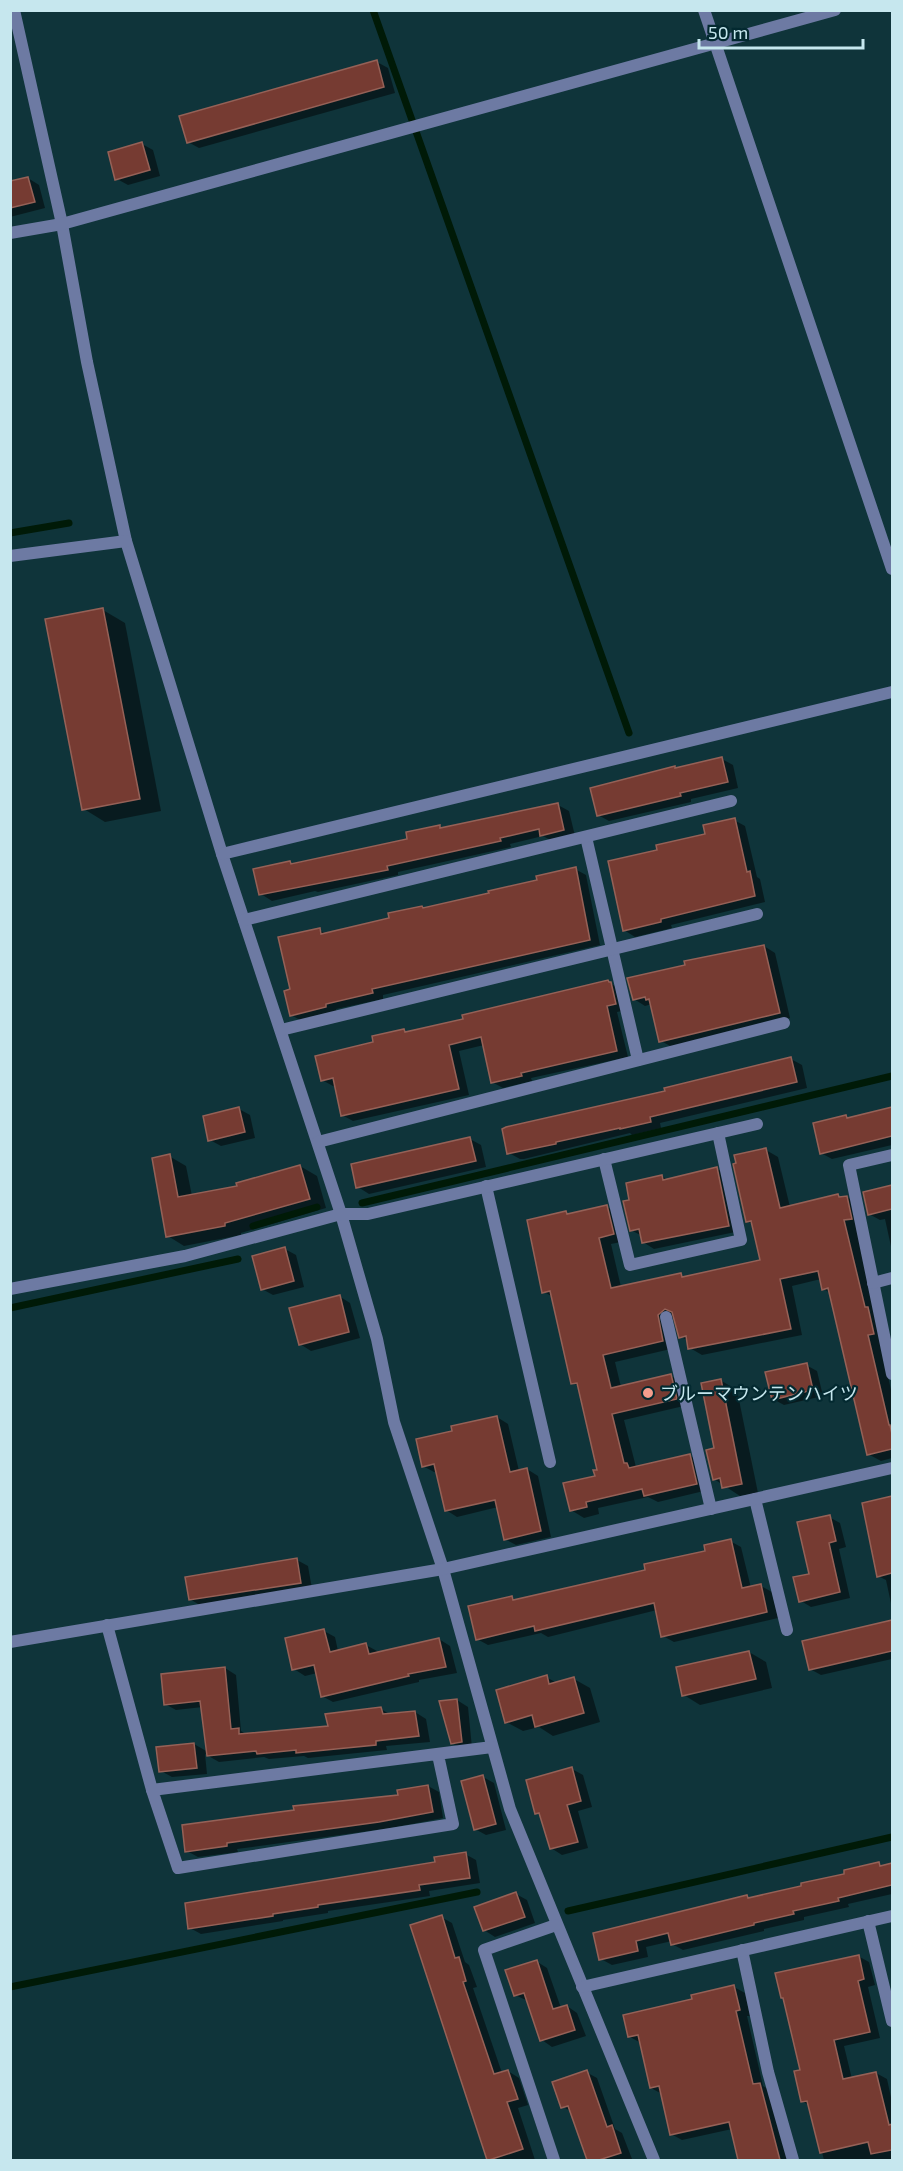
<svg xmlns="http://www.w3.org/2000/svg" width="903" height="2171" font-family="'Exo 2','Noto Sans JP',sans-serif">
  <rect width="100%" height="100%" fill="#0f343a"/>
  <!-- shadow -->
  <g fill="#0007">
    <path d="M377,62L388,68L395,93L199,148L188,142Z"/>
    <path d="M142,144L153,150L160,176L128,185L117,179Z"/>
    <path d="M28,178L39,185L45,208L10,217V183Z"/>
    <path d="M103,610L125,623L161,811L105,822L84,809Z"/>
    <path d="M722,759L733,765L738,788L691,799V802L609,821L598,815L676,769Z"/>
    <path d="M558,805L569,811L575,836L552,841L543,836L510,844L511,847L398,872V875L318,892L315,891L272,901L261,894L290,863L294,865L409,840L439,826L444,829Z"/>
    <path d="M734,820L745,826L757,877L760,879L765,902L671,925L672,928L635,937L624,930L659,851L707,835Z"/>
    <path d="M575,869L586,875L600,945L383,995V999L336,1009L337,1013L302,1021L291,1015L292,990L319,930L327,934L391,919L422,907L425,909L539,881Z"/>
    <path d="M764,946L775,953L790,1018L672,1047L661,1041L652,1004L645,1006L634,999Z"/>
    <path d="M608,982L622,990L627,1010L617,1012L628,1057L531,1078L532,1081L503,1088L492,1082L484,1045L459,1051L469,1095L353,1121L342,1115L336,1085L333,1086L322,1080L375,1043L404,1030L409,1033L465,1020Z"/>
    <path d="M791,1059L802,1065L807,1088L660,1123L661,1128L632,1135L630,1133L524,1159H520L509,1153L666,1092Z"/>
    <path d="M239,1109L250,1115L255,1138L221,1146L210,1140Z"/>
    <path d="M892,1109V1145L832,1159L821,1153L846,1116L850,1118Z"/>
    <path d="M470,1139L481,1145L486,1167L369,1194L358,1187Z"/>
    <path d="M766,1150L778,1157L790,1207L838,1196L842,1198L847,1197L859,1204L863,1225L856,1227L877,1313L880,1342L892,1394V1458L881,1461L868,1454L831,1293L823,1289L821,1279L792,1286L802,1335L702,1355L690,1348L689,1341L681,1337L675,1317L670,1323L675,1348L615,1362L621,1387L671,1376L683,1383L688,1405L624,1420L636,1467L689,1455L702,1462L708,1490L658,1502L648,1497L598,1508L599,1514L584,1518L571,1510L596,1477L599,1471L579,1386L573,1383L553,1297L544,1292L566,1212L571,1215L607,1207L619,1214L626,1241L611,1244L621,1287L680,1274L686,1278L762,1261L754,1225L747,1221Z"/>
    <path d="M169,1156L186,1166L192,1196L239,1187L300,1166L317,1176L326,1208L241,1233V1235L184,1246L168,1236Z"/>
    <path d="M717,1169L728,1175L740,1231L654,1249L643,1242L642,1236L631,1230V1201L662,1176L668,1180Z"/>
    <path d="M892,1186V1251L885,1219L880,1220L869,1214L865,1193Z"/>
    <path d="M285,1249L296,1255L304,1287L273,1295L262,1289Z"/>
    <path d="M339,1296L350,1303L360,1338L311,1351L300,1344Z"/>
    <path d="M806,1365L817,1371L823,1396L784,1405L773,1399Z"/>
    <path d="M720,1380L737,1390L758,1493L740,1496L714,1479Z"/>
    <path d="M497,1417L508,1424L519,1471L527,1469L538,1476L551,1537L516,1545L505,1539L498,1507L457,1517L446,1510L437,1471L434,1472L423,1466L454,1432Z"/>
    <path d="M892,1498V1608L886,1580L878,1576L864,1505Z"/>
    <path d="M829,1517L840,1523L846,1547L839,1549L850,1598L811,1607L801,1601L811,1575Z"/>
    <path d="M730,1541L741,1547L751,1588L761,1586L772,1592L778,1618L674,1642L663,1636L657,1610L548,1637L541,1633L488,1645L477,1639L511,1597L518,1601L647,1572L707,1552Z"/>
    <path d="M297,1560L308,1566L312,1589L201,1606L190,1599Z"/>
    <path d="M892,1622V1659L821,1675L810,1669L804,1642Z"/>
    <path d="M324,1631L335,1637L338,1651L366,1645L377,1651L378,1654L439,1639L450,1646L457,1673L419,1680V1682L333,1702L322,1696L317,1673L305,1676L294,1669Z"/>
    <path d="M749,1652L766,1662L772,1688L700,1705L684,1695Z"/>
    <path d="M225,1668L236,1675L241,1731L247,1735L330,1727L381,1709L391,1715L415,1712L426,1719L430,1742L386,1746L387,1750L308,1758L304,1756L269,1759L264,1757L219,1762L205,1754L207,1774L172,1777L161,1771L194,1744L208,1752L203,1707L176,1710L165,1704Z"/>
    <path d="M546,1677L557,1683L574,1679L590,1688L600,1722L553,1736L539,1727L523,1731L506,1722Z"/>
    <path d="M457,1700L468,1707L472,1748L463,1749L452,1743Z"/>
    <path d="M572,1769L583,1775L592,1807L578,1811L588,1848L562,1855L551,1848L541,1815L536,1813Z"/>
    <path d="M483,1777L494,1783L506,1830L486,1835L475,1829Z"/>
    <path d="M428,1786L439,1792L443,1818L391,1828L237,1849L238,1852L198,1857L187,1851L400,1797Z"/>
    <path d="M465,1854L476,1860L480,1883L429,1891L430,1896L328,1911V1913L283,1920V1921L201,1934L190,1928L437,1863Z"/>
    <path d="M879,1864L883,1866L892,1864V1894L848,1904L849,1907L804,1917V1920L764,1929V1931L683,1950L672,1944V1941L646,1947L648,1957L612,1965L601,1959L595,1934L747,1896L752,1899L846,1875Z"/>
    <path d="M516,1894L527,1900L535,1923L495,1937L484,1930Z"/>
    <path d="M441,1917L452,1923L465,1962L469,1965L477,1987L473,1988L502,2073L508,2071L519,2078L528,2105L518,2108L535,2160H489L412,1926Z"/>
    <path d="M858,1956L869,1962L875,1985L868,1987L880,2038L844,2046L852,2079L876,2073L887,2079L892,2102V2160H824L810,2106L802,2101V2071Z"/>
    <path d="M536,1961L547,1968L561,2008L567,2006L577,2013L586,2036L552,2047L542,2040L528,2001L515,1995Z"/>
    <path d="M734,1987L745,1993L750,2016H747L763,2086L771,2091L788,2160H739L732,2129L682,2140L671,2134L662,2094L651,2088L641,2043L630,2037L694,2000Z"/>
    <path d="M586,2072L597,2078L615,2129L622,2133L632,2159L589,2160L572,2112L563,2107Z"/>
  </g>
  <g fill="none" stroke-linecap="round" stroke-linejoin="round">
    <!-- stream -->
    <g stroke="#001a07" stroke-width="7">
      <path d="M373,10L629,733"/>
      <path d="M10,533L69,523"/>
      <path d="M362,1203L892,1076"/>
      <path d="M253,1226L317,1207"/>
      <path d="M10,1308L238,1259"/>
      <path d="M568,1911L892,1837"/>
      <path d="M10,1987L477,1892"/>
    </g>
  </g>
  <!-- building -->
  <g fill="#763b32" stroke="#956157" stroke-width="1.5">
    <path d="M377,60L384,87L187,143L179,116Z"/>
    <path d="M142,142L150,170L115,180L108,152Z"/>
    <path d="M28,177L35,202L10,208V181Z"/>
    <path d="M103,608L140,799L82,810L45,619Z"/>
    <path d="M722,757L728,782L680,793L681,796L597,816L590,788L675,766V768Z"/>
    <path d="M558,803L564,830L540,836L539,829L500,838L501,841L387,866L388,870L259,895L253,869L290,861L291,864L407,839L406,832L440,825V828Z"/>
    <path d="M735,818L747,872L750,871L755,896L661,919V922L623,931L608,861L657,850L656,845L705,834L703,825Z"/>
    <path d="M576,867L590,940L372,989L373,993L326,1004V1007L290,1016L284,991L290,989L278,937L320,928L321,934L389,918L388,913L422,906L423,908L489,893L488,891L537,880L536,876Z"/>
    <path d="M764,945L780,1013L659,1042L649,999L646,1000L645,997L633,1000L627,978L685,965L684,961Z"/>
    <path d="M608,980L609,982H611L616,1004L607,1006L617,1051L521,1073L522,1076L491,1083L481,1037L449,1045L459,1089L341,1116L333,1078L321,1081L315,1056L373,1042L372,1036L404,1029L405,1032L463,1019L462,1015Z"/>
    <path d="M791,1057L797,1082L650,1117L651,1122L620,1129V1128L556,1142V1144L507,1154L502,1129L506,1127L665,1091L664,1088Z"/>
    <path d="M239,1107L245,1132L208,1141L203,1116Z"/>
    <path d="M892,1107V1136L820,1154L813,1123L846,1115L847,1118Z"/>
    <path d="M470,1137L476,1161L356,1188L351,1164Z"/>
    <path d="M766,1148L780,1208L838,1194L839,1197L847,1196L852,1219L844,1220L865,1307H868L874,1334L868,1335L889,1425H890L892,1434V1449L867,1455L828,1288L822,1290L818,1271L780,1279L791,1329L688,1349L686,1336L679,1338L672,1312L665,1309L658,1315L663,1341L603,1355L611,1388L671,1374L677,1399L612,1414L624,1463H627L629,1468L690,1454L697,1484L644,1496L642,1489L586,1502L587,1507L570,1511L563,1483L595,1476L593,1470H597L577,1383L571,1384L550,1291L542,1293L527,1220L566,1211L567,1214L607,1205L614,1234L599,1238L611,1288L681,1273L682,1277L760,1260L751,1221L746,1222L733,1164L736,1163L734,1155Z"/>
    <path d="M170,1154L178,1197L237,1186L236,1183L300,1165L310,1199L225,1223V1226L166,1237L152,1158Z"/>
    <path d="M717,1167L729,1226L642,1243L639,1229L630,1231L623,1201L629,1200L626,1183L662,1175L663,1180Z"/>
    <path d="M892,1185V1209L868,1215L863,1192Z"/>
    <path d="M285,1247L294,1281L261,1290L252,1256Z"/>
    <path d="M340,1295L349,1332L299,1345L289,1308Z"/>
    <path d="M807,1363L813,1390L772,1400L765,1372Z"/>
    <path d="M721,1379L742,1484L722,1488L720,1478L713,1480L706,1450L714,1448L701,1383Z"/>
    <path d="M497,1416L510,1472L527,1468L541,1531L504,1540L495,1500L445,1511L434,1464L422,1467L416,1439L452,1431L451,1426Z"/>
    <path d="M892,1496V1573L877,1577L862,1503Z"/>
    <path d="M830,1515L836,1541L829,1543L840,1592L799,1602L793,1577L809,1574L797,1522Z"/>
    <path d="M731,1539L742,1588L761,1584L767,1612L661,1637L654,1603L535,1631L534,1626L476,1640L468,1606L512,1596L513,1600L645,1570L644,1564L705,1551L704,1545Z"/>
    <path d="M297,1558L301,1583L189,1600L185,1577Z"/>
    <path d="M892,1620V1651L809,1670L802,1641Z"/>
    <path d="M324,1629L330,1652L366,1643L369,1654L439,1638L446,1667L408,1674L409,1676L321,1697L314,1665L292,1670L285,1638Z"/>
    <path d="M749,1651L756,1679L682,1696L676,1667Z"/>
    <path d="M225,1667L231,1729L239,1728V1734L328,1726L325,1714L381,1707L383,1714L415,1711L419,1736L376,1741V1745L296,1753V1750L257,1754L256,1751L207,1756L200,1701L164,1705L161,1674Z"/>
    <path d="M547,1675L549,1684L574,1677L584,1713L535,1727L532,1715L505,1723L496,1690Z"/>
    <path d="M457,1699L462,1742L451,1744L439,1701Z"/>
    <path d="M194,1743L197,1768L159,1772L156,1747Z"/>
    <path d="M572,1767L581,1801L567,1805L578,1842L550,1849L539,1813L535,1814L526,1780Z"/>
    <path d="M483,1775L496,1824L474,1830L461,1781Z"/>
    <path d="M428,1785L433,1812L379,1822L227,1843V1846L185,1852L182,1825L294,1810L293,1806L398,1795L397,1790Z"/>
    <path d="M466,1852L470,1878L419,1885L420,1890L318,1905V1907L273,1914V1916L188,1929L185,1903L435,1862L434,1857Z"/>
    <path d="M879,1862L880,1866L892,1863V1885L838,1898L839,1901L793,1911L794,1914L754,1923V1925L671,1945L668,1933L636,1941L638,1951L599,1960L593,1933L747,1895L748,1898L801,1886V1883L844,1874V1870Z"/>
    <path d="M516,1892L525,1917L483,1931L474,1907Z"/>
    <path d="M442,1915L455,1958L459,1957L466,1981L463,1982L494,2074L508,2070L518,2099L507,2102L523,2149L489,2160H487L410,1925Z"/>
    <path d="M859,1955L864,1979L858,1981L870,2032L834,2040L843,2079L876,2072L889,2125L892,2124V2150L871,2154L868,2142L820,2153L807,2101L801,2102L794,2071L800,2070L783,1998H781L775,1973Z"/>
    <path d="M537,1960L553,2009L567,2005L575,2030L540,2041L524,1993L514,1996L505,1970Z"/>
    <path d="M734,1985L740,2010L736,2011L753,2084L760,2083L780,2160H738L729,2122L670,2135L659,2086L650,2088L638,2035L628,2037L623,2015L692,1999L691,1995Z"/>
    <path d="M587,2070L607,2127L612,2125L621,2153L599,2160H587L568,2106L561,2108L552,2082Z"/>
  </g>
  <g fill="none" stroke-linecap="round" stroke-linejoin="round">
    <!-- minor -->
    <g stroke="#6d7aa3" stroke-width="12">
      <path d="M14,10L62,224L87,362L126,541L222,854L341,1214L377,1339L394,1422L443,1569L510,1809L654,2160"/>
      <path d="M704,10L892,569"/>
      <path d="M10,233L62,224L835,10"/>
      <path d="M10,556L126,541"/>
      <path d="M586,837L638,1060"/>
      <path d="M222,854L892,692"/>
      <path d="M244,920L731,801"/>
      <path d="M281,1030L757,914"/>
      <path d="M318,1142L784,1023"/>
      <path d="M892,1155L849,1165L892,1374"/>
      <path d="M604,1159L630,1265L741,1240L718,1133"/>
      <path d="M486,1186L550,1462"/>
      <path d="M873,1283L892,1278"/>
      <path d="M10,1289L185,1256L341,1214H368L757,1124"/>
      <path d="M666,1317L711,1509"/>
      <path d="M755,1499L787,1630"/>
      <path d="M107,1625L152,1790"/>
      <path d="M10,1642L443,1569L892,1468"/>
      <path d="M438,1755L453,1824L178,1868L152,1790L492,1747"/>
      <path d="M868,1921L892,2021"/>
      <path d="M742,1950L768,2072L793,2160"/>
      <path d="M582,1987L892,1916"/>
      <path d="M554,2160L484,1950L556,1925"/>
    </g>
  </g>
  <!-- markers -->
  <circle fill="#f49d8d" stroke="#032930" stroke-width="2" cx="648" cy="1393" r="6"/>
  <g text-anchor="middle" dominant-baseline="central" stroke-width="4.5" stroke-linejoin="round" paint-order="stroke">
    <!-- poi labels -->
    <g font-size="18" fill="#c6e7ee" stroke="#032930" text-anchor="start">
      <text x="660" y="1393">ブルーマウンテンハイツ</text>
    </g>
  </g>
  <!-- border -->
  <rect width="903" height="2171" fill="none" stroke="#c6e7ee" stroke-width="24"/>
  <!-- scale -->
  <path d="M699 39v9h164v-9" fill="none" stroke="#c6e7ee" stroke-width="3"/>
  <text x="708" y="39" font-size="18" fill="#c6e7ee" stroke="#032930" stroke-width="4.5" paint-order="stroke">50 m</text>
</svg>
